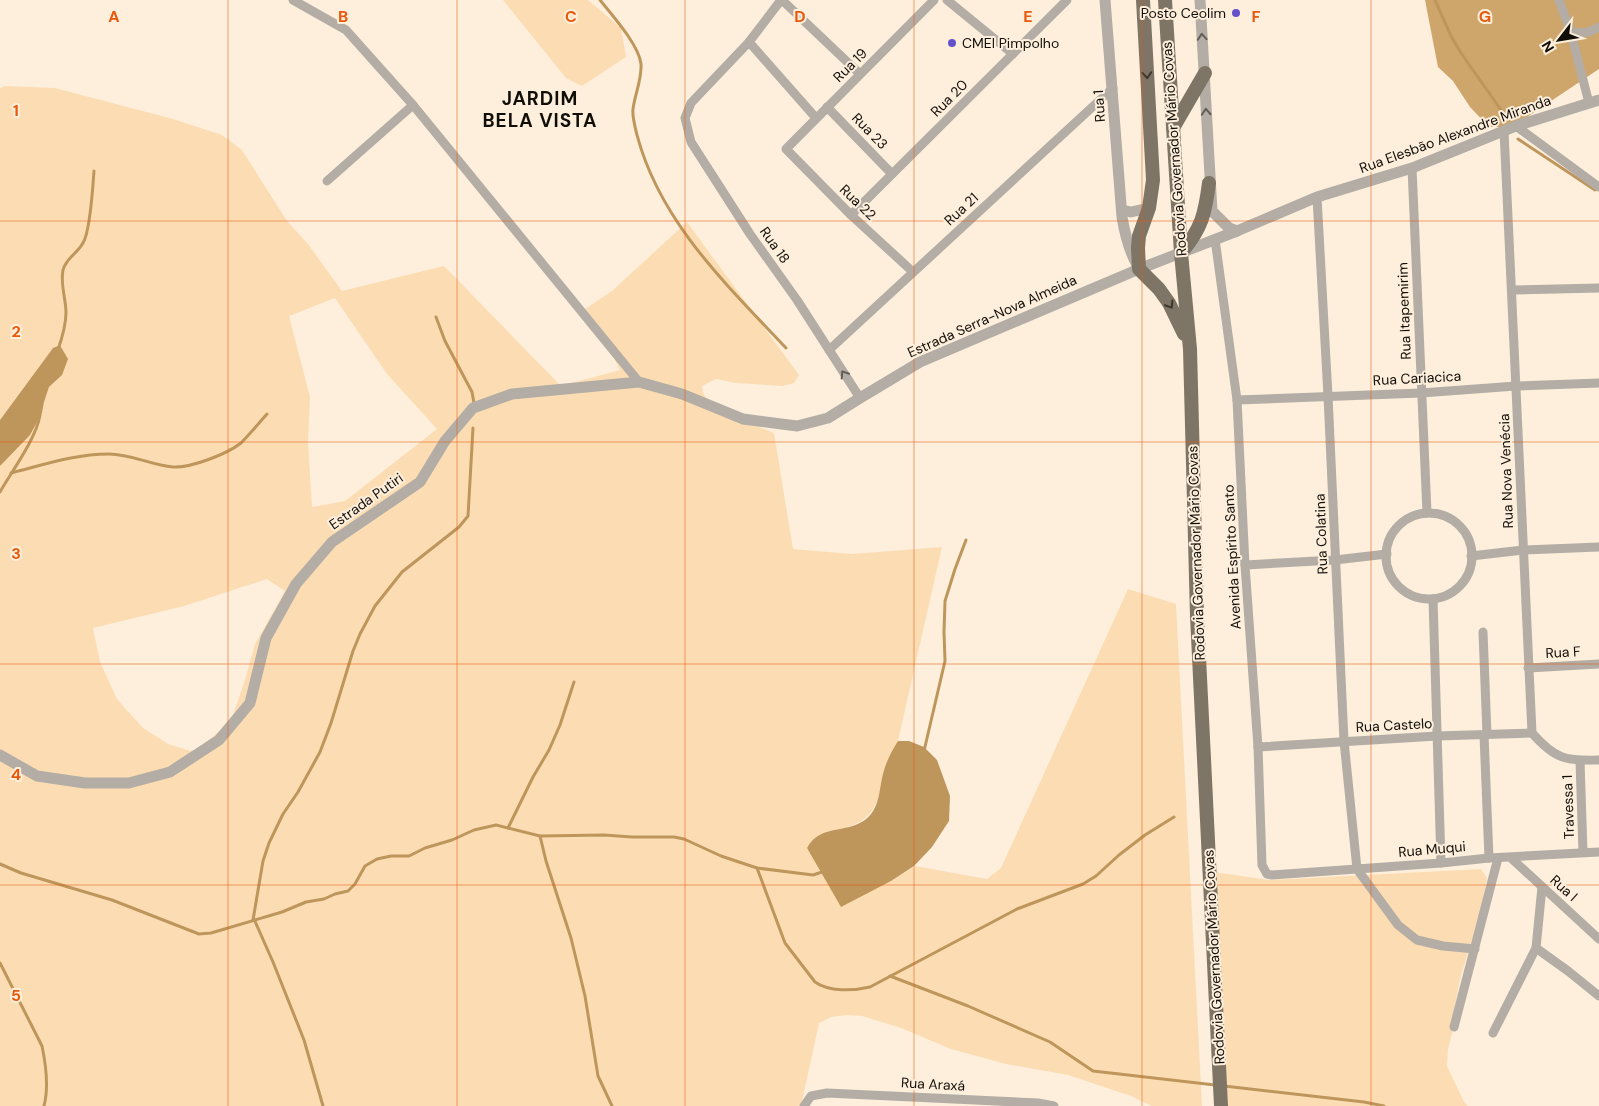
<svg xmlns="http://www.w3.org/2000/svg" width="1599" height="1106" font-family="'DM Sans',sans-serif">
  <rect width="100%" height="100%" fill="#fdefdc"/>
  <!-- green -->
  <g fill="#fcddb3" fill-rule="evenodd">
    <path d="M503,0H588L621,28L626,57L582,86L566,78Z"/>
    <path d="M6,86L55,88L173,119L222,135L242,150L287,221L308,244L342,291L444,266L561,386L620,370L598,328L585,309L612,291L687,222L799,375L794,383L783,386L736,383L716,379L702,386L703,393L713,408L774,433L793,549L852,554L942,547L898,741C868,787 897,822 825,832L874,889L891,881L915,866L987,879L1001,868L1128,589L1176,604L1202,1106H1152L1131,1096L1068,1075L1006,1064L951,1049L901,1028L862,1016L847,1015L831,1017L819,1023L801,1106H0V466L42,413L44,402L49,387L62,375L53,348L0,420V88ZM335,298L387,374L437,429L345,501L312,507L308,442L310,397L289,316ZM267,579L285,591L255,644L245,680L232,718L223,728L194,752L168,744L142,727L117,699L100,662L93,628L184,606Z"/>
    <path d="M1481,869L1487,878L1481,909L1460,979L1453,1016V1030L1448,1049L1447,1066L1464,1102L1468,1106H1226L1214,872L1269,880Z"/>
  </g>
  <!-- forest -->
  <path fill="#cea56a" d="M1425,0H1599V69L1512,127H1489L1470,107L1453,81L1438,67Z"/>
  <!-- water -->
  <g fill="#be965b">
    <path d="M58,346L61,347L68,359L62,375L49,387L44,402L42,413L30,435L0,466V420L53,348Z"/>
    <path d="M898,741H909L924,747L937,760L950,796L949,821L932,847L914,866L891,881L841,907L807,848C820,824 845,834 865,820C880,809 879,789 883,774C886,762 891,752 898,741Z"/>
  </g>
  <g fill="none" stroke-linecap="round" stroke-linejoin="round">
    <!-- stream -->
    <g stroke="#be965b" stroke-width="3">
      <path d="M600,0C612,15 639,45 641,64C642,79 635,94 633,109C632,116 635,127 637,135C660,222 726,284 786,348"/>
      <path d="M1435,0L1451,36L1461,53L1508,120"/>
      <path d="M1518,139L1595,190"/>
      <path d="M436,317L445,341L472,392L474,403"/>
      <path d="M58,350C62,338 66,325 66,313C66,298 60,285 63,270C66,258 77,254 83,243C90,232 93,186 94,171"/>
      <path d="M11,473C43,465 75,454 109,454C131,454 151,465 173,467C191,468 227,454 241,443C250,434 258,424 267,414"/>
      <path d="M0,492C12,471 36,439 40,415"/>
      <path d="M924,751L945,661L944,632L945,601L955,569L966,540"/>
      <path d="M508,828L533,777L549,750L560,725L574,682"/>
      <path d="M540,836L546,861L571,938L585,996L598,1076L612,1106"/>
      <path d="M0,864L21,873L112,900L199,934L211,933L282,912L306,902L324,899L335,894L348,891L355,884L365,866L377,859L391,856H409L425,848L452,840L474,830L496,825L540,836L604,835L632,837H674L684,839L721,856L757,868L813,875L822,872"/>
      <path d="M757,868L785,943L815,982C829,992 853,991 870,987L1017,909L1083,884L1096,876L1119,855L1145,835L1174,817"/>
      <path d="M254,919L273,962L304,1040L323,1106"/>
      <path d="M253,920L263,861L269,843L283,814L298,792L320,752L331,723L353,651L360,634L375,606L402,572L459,527L468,516L473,428"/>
      <path d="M0,963L42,1046C46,1065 49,1087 44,1106"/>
      <path d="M890,976L968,1006L1050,1042L1093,1071L1215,1085"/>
      <path d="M1224,1086L1364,1102L1384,1106"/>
    </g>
    <!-- minor -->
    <g stroke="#b3ada5" stroke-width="9">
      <path d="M293,0L346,30L413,105L639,382"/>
      <path d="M781,0L749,42L691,103L685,118L691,142L750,234L797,300L860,398"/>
      <path d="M782,0L860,74"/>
      <path d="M947,0L1013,54"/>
      <path d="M1559,0L1571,33L1589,103"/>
      <path d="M1571,33L1589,32L1599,27"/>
      <path d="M749,42L816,118"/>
      <path d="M827,107L892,174"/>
      <path d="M1516,126L1599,187"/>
      <path d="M1504,131L1532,733C1555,759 1565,761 1599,760"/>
      <path d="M1412,168L1427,513"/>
      <path d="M327,181L413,105"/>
      <path d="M1317,197L1328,396L1344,741L1357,869L1398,925L1417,940L1443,946L1475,949"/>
      <path d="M851,215L1067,0"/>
      <path d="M1215,239L1237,400L1245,565L1258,747L1262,865L1267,874L1272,875L1441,863L1489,858L1599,852"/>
      <path d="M913,272L851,215L786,149L934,0"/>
      <path d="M1512,290L1599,288"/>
      <path d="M829,350L1113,88"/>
      <path d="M1237,400L1421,393L1516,386L1599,383"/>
      <circle cx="1429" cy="556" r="43"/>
      <path d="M1471,556L1523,550L1599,547"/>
      <path d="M1245,565L1335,560L1387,554"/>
      <path d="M1433,599L1441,863"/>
      <path d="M1483,632L1487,735"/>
      <path d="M1528,668L1599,664"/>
      <path d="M1484,735L1489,858"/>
      <path d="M1258,747L1437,736L1532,733"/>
      <path d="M1580,761L1583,852"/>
      <path d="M1511,858L1599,939"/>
      <path d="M1536,948L1568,971L1599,996"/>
      <path d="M1454,1027L1498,858"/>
      <path d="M1493,1033L1536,948L1542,887"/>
      <path d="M804,1106L811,1096L827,1093L1038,1103L1054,1106"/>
    </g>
    <!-- tertiary -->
    <g stroke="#b3ada5" stroke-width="11">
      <path d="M1105,0L1122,217C1125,235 1129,251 1138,267"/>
      <path d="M1200,0L1212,211L1229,228L1237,231"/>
      <path d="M1122,210L1131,212L1149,208"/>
      <path d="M0,755L37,776L85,783H129L170,772L219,740L250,703L266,638L296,584L332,542L420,482L445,441L473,408L512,394L639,382L682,394L743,419L797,426L828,418L860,398L920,362L1139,269L1237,231L1317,197L1412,168L1516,126L1599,100"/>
    </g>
    <!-- primary -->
    <g stroke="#7f7566" stroke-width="14">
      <path d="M1143,0L1153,180L1149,208L1139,236L1138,248L1139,269L1159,289L1169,303L1184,334"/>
      <path d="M1165,0L1181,253L1190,349L1197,616L1221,1106"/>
      <path d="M1173,128L1205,73"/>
      <path d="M1181,253C1202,228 1205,214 1209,183"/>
    </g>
  </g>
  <!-- one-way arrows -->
  <defs><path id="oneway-chevron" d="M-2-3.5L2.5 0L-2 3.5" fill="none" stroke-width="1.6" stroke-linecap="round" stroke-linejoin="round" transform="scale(1.25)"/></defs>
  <g stroke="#625d56">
    <use href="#oneway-chevron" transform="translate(1202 37) rotate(-94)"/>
    <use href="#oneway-chevron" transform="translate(1206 112) rotate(-93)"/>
    <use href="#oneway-chevron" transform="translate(844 374) rotate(-123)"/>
  </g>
  <g stroke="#3d372d">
    <use href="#oneway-chevron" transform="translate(1147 75) rotate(86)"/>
    <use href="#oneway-chevron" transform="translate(1170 305) rotate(58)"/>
  </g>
  <!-- grid -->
  <path fill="none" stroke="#e8590c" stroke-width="1" stroke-opacity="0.55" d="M228,0V1106M457,0V1106M685,0V1106M914,0V1106M1142,0V1106M1371,0V1106M0,221H1599M0,442H1599M0,664H1599M0,885H1599"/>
  <!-- markers -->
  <g fill="#6552cb" stroke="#fdefdc" stroke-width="2">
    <circle cx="1236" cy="13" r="5"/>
    <circle cx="952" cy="43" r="5"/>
  </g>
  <g text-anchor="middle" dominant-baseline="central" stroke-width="4" stroke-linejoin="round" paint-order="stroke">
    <!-- poi labels -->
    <g font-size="14" fill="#110d07" stroke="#fdefdc" text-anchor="end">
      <text x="1226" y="13">Posto Ceolim</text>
      <text x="962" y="43" text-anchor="start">CMEI Pimpolho</text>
    </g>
    <!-- street labels -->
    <g font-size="14" fill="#110d07" stroke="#fdefdc">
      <text transform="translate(850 65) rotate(-45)">Rua 19</text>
      <text transform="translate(949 98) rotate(-45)">Rua 20</text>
      <text transform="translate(1099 106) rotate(-94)">Rua 1</text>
      <text transform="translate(870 131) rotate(46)">Rua 23</text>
      <text transform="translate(1455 134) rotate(-20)">Rua Elesbão Alexandre Miranda</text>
      <text transform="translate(1174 149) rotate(-94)">Rodovia Governador Mário Covas</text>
      <text transform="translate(858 202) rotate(44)">Rua 22</text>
      <text transform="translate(961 209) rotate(-43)">Rua 21</text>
      <text transform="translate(775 245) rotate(55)">Rua 18</text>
      <text transform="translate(1404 311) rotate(-92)">Rua Itapemirim</text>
      <text transform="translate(992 316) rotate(-24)">Estrada Serra-Nova Almeida</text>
      <text transform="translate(1417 378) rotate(-3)">Rua Cariacica</text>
      <text transform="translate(1506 471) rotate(-92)">Rua Nova Venécia</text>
      <text transform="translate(366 501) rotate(-35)">Estrada Putiri</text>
      <text transform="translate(1321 534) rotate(-92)">Rua Colatina</text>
      <text transform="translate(1196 553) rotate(-92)">Rodovia Governador Mário Covas</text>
      <text transform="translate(1232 557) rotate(-93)">Avenida Espírito Santo</text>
      <text transform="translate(1563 652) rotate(-3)">Rua F</text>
      <text transform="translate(1394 725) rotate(-3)">Rua Castelo</text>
      <text transform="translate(1568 807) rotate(-92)">Travessa 1</text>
      <text transform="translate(1432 849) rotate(-5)">Rua Muqui</text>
      <text transform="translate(1564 888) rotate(42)">Rua I</text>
      <text transform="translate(1214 957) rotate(-93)">Rodovia Governador Mário Covas</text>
      <text transform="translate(933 1084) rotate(3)">Rua Araxá</text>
    </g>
    <!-- district labels -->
    <g font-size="19" font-weight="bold" letter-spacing="1" fill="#110d07" stroke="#fdefdc">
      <text x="540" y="98">JARDIM<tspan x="540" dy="22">BELA VISTA</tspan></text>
    </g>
  </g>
  <g font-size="16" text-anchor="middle" font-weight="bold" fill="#e8590c" stroke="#fdefdc" stroke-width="4" stroke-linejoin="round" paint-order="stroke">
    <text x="114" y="22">A</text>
    <text x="343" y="22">B</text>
    <text x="571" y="22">C</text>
    <text x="800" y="22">D</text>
    <text x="1028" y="22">E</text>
    <text x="1256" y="22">F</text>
    <text x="1485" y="22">G</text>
    <text x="16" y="116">1</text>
    <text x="16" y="337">2</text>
    <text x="16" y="559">3</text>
    <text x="16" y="780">4</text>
    <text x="16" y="1001">5</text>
  </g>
  <!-- north arrow -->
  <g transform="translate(1559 40) rotate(239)" stroke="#fdefdc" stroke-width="4" paint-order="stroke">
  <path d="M0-4L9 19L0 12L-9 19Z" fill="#110d07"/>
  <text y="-8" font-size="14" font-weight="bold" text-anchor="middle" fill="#110d07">N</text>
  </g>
</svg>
